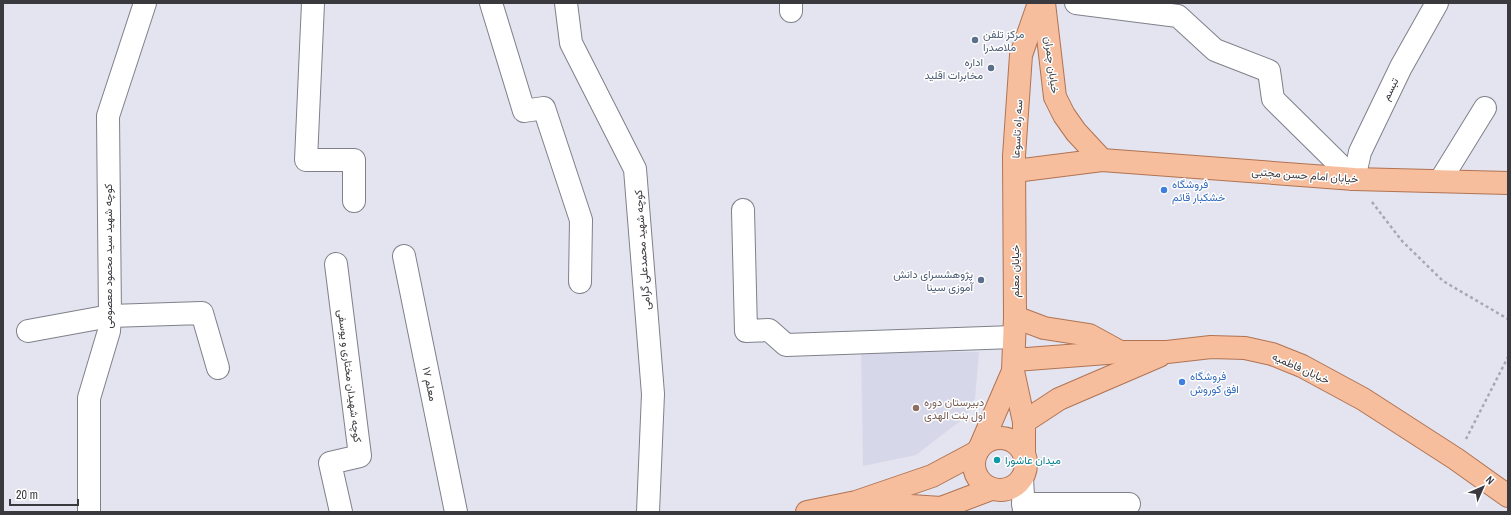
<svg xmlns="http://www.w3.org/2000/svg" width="1511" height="515" font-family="'Archivo Narrow',Vazirmatn,sans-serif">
  <rect width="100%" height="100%" fill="#e3e4ef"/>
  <!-- built -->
  <path fill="#d6d8ea" d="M861,351L979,352L975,399L964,418L916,455L863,466Z"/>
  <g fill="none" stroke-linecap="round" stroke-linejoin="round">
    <!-- minor casing -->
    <g stroke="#7f808a" stroke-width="24">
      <g id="minor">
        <path d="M313,3L306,160H354V201"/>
        <path d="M491,3L524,111L544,108L581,220L580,282"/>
        <path d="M566,3L571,43L635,169L653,394L648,512"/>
        <path d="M791,3V11"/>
        <path d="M1076,3L1178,16L1215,50L1269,71L1273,99L1354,179"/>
        <path d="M1354,179L1360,152L1401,67L1437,3"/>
        <path d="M1440,181L1485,108"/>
        <path d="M743,210L746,331L769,330L786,345L1014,337"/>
        <path d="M404,256L456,512"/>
        <path d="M336,264L360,456L330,463L341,512"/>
        <path d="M28,331L110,316L202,313L218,368"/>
        <path d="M1022,479L1024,512"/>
        <path d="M1023,504H1129"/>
        <path d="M89,512V398L109,331L110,316L108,116L145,3"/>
      </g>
    </g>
    <!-- major casing -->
    <g stroke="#b17352" stroke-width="24">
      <g id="major">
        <path d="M1044,3L1055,97L1064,115L1076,132L1102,160"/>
        <path d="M1015,171L1102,160L1354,179L1508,183"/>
        <path d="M1015,317L1044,328L1089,335L1120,352"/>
        <path d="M1014,360L1120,352H1167L1211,347L1245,348L1272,354L1302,366L1363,399L1456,459L1508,496"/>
        <path d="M1024,422L1059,399L1159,356"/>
        <circle cx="1000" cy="464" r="26"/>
        <path d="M981,445L1013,371"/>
        <path d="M1024,454V422L1013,371L1015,317L1014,156L1021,55L1039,3"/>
        <path d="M865,503L941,508L991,489"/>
        <path d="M807,512L856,502L932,476L977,452"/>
      </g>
    </g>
    <!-- path -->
    <g stroke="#a7a8b1" stroke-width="2.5" stroke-dasharray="3 3" stroke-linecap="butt">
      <path d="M1372,202L1402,241L1443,281L1508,319"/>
      <path d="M1466,439L1508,357"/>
    </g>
    <!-- minor -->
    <use href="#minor" stroke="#fff" stroke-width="22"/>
    <!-- major -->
    <use href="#major" stroke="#f7be9d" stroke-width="22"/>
  </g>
  <!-- markers -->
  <g fill="#5c6f8a" stroke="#fff" stroke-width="1.5">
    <circle cx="975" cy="40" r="4"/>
    <circle cx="991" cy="68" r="4"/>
    <circle cx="981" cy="280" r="4"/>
  </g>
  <g fill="#3f7fe0" stroke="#fff" stroke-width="1.5">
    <circle cx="1164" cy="190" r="4"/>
    <circle cx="1182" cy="382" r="4"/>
  </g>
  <circle fill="#8d6e63" stroke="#fff" stroke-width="1.5" cx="916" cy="408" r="4"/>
  <circle fill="#0f9aa8" stroke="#fff" stroke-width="1.5" cx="997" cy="460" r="4"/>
  <g text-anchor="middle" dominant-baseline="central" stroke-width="3" stroke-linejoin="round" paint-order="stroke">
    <!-- service labels -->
    <g font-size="11" fill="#4e5e75" stroke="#fff" text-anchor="end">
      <text x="983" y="34" text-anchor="start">مرکز تلفن<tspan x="983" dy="13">ملاصدرا</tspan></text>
      <text x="983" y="62">اداره<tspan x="983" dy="13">مخابرات اقلید</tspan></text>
      <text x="973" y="274">پژوهشسرای دانش<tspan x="973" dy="13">آموزی سینا</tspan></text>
    </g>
    <!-- street labels -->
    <g font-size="11" fill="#39393e" stroke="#fff">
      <text transform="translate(1052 65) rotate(83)">خیابان چمران</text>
      <text transform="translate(1390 89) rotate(-64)">تبسم</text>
      <text transform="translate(1017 129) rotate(-87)">سه راه تاسوعا</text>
      <text transform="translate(1305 175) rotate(4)">خیابان امام حسن مجتبی</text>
      <text transform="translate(642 250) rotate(-94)">کوچه شهید محمدعلی گرامی</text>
      <text transform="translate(108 256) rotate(-90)">کوچه شهید سید محمود معصومی</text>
      <text transform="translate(1015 271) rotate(-90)">خیابان معلم</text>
      <text transform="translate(1301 368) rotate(24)">خیابان فاطمیه</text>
      <text transform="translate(350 376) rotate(83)">کوچه شهیدان مختاری و یوسفی</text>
      <text transform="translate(430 384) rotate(78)">معلم ۱۷</text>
    </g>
    <!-- shop labels -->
    <g font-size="11" fill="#366cbe" stroke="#fff" text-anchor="start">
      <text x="1172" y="184">فروشگاه<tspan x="1172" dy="13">خشکبار قائم</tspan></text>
      <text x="1190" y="376">فروشگاه<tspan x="1190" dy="13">افق کوروش</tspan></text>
    </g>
    <!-- education labels -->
    <g font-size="11" fill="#785e54" stroke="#fff" text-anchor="start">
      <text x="924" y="402">دبیرستان دوره<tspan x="924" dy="13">اول بنت الهدی</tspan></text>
    </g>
    <!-- culture labels -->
    <g font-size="11" fill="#0d838f" stroke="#fff" text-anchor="start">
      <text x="1005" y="460">میدان عاشورا</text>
    </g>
  </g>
  <!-- border -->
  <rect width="1511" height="515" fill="none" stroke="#39393e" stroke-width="8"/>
  <!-- north arrow -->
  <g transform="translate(1483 487) rotate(45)" stroke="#ffffff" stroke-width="3" paint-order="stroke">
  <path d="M0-3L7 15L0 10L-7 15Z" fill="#39393e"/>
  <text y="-6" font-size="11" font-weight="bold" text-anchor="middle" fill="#39393e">N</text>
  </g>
  <!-- scale -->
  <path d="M10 499v6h68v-6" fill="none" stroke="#39393e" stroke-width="2"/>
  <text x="16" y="499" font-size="12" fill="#39393e" stroke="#ffffff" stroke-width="3" paint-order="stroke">20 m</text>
</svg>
